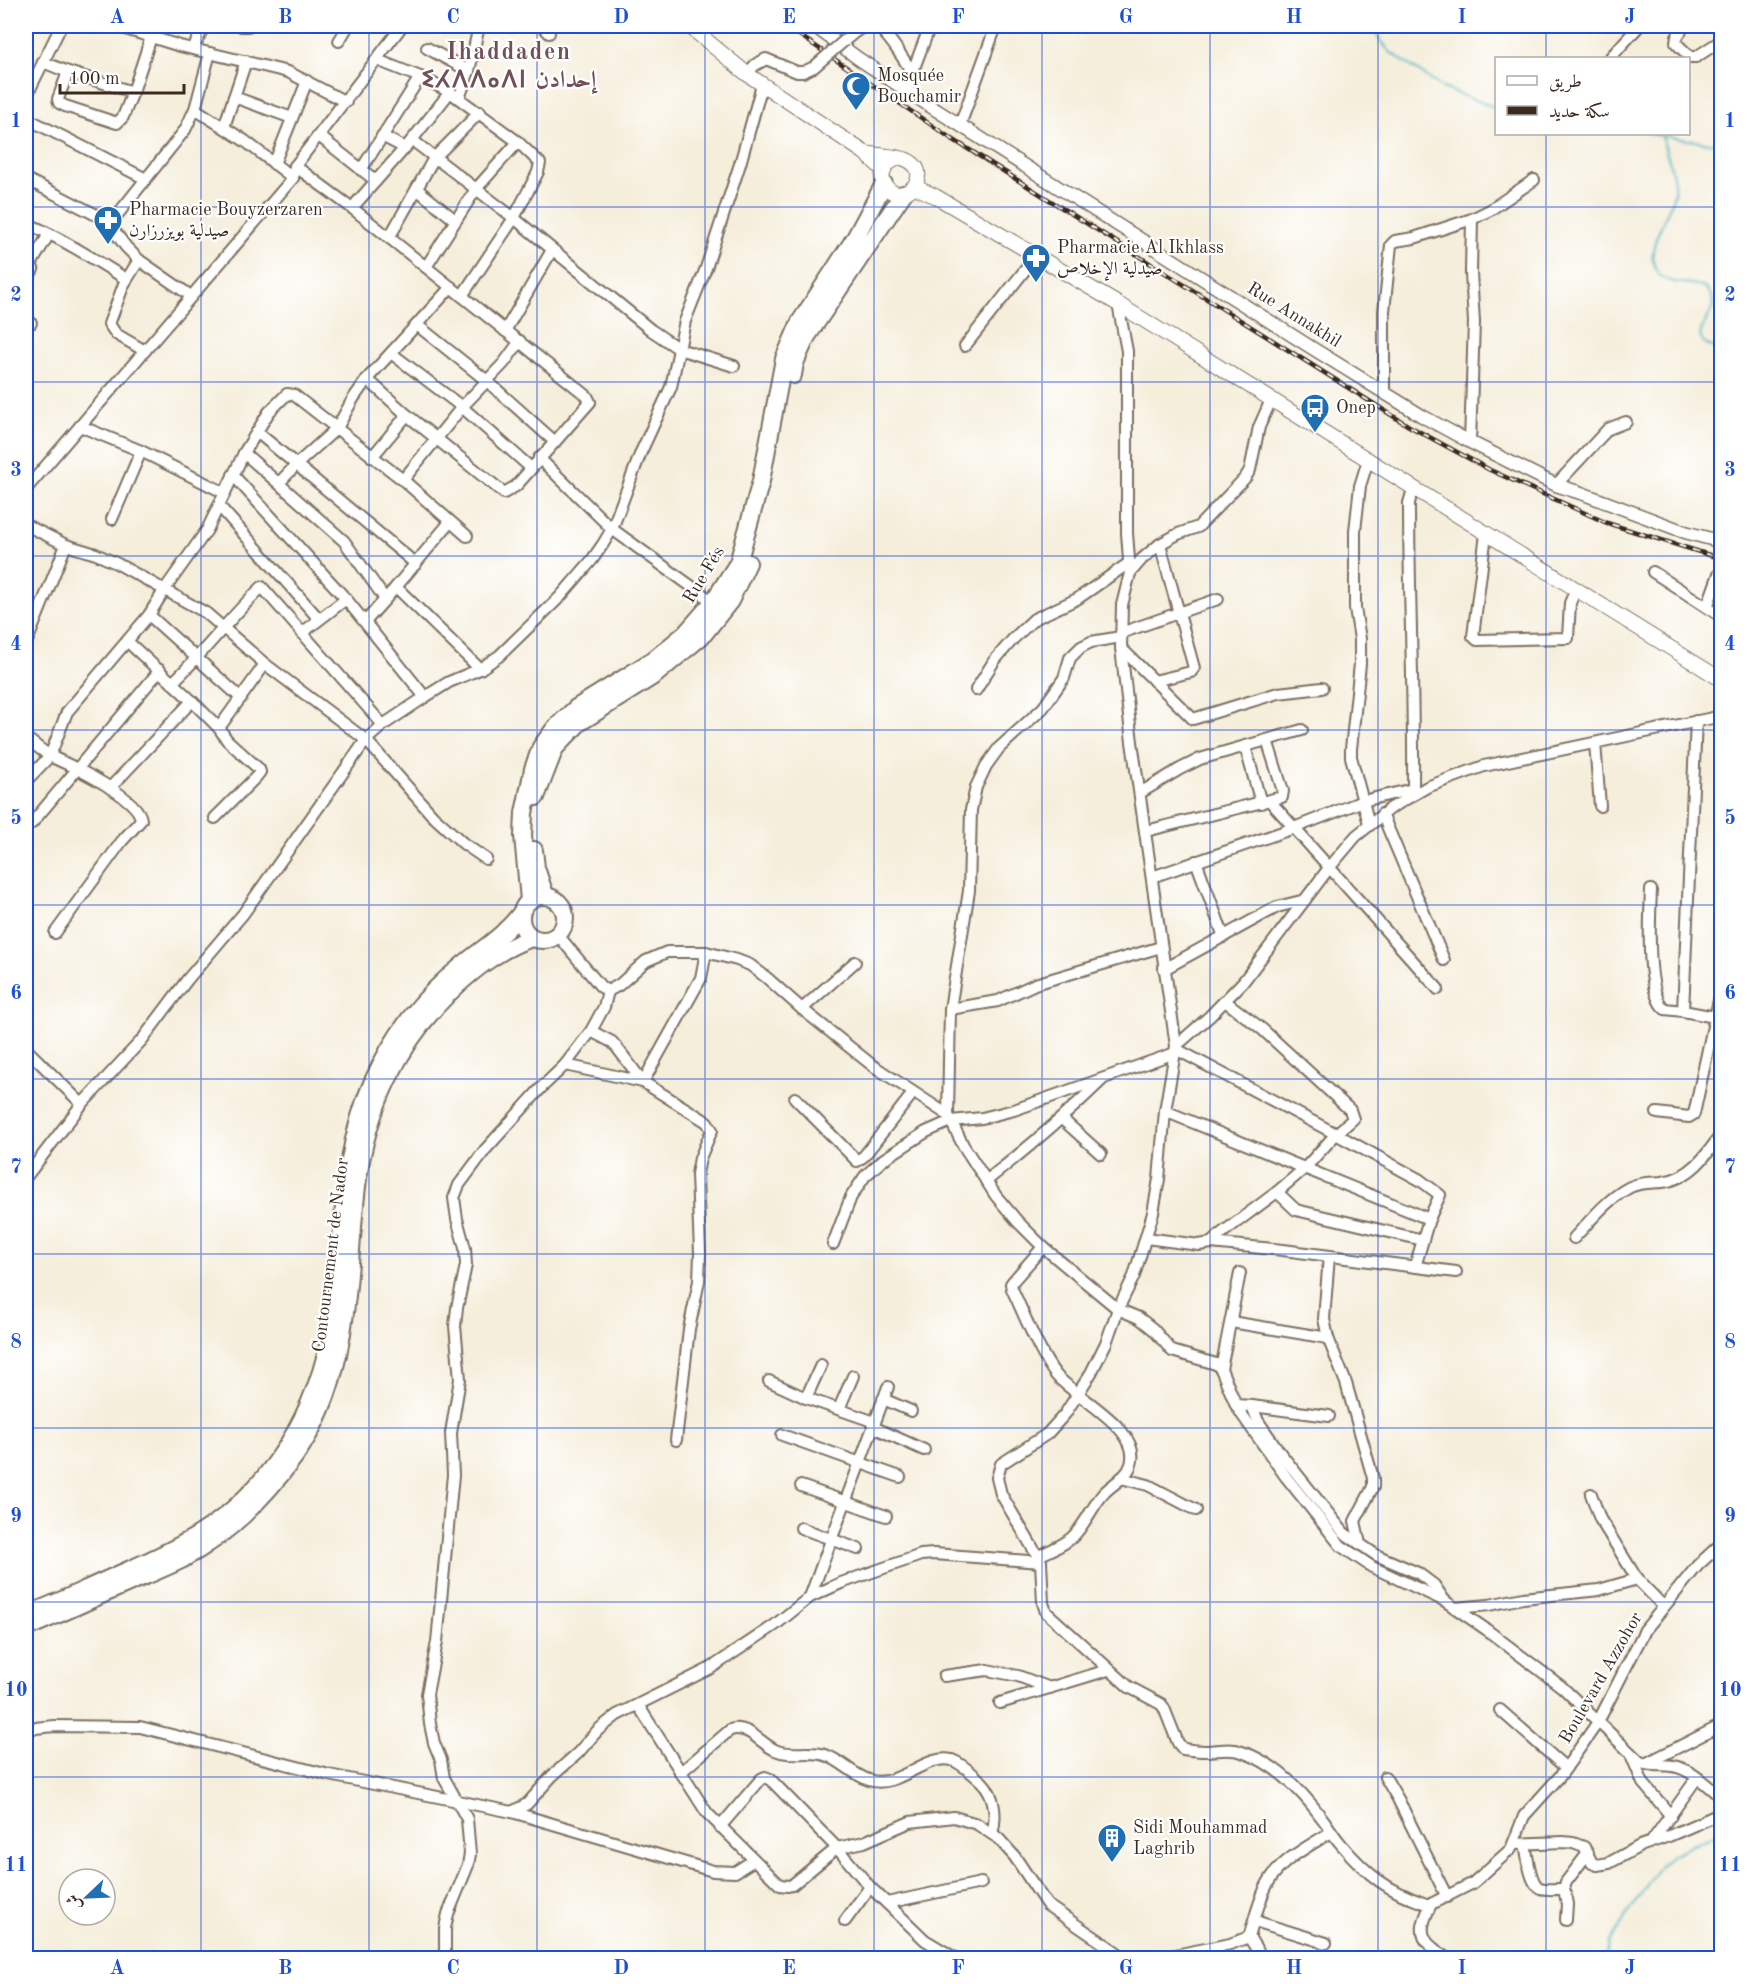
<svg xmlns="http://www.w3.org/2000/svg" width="1747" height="1984" font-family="'Old Standard TT',Amiri,'Noto Sans Tifinagh',serif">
  <rect width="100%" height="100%" fill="#fff"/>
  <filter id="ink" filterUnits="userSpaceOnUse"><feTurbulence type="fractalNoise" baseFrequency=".0167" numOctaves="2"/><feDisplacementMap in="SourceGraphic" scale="12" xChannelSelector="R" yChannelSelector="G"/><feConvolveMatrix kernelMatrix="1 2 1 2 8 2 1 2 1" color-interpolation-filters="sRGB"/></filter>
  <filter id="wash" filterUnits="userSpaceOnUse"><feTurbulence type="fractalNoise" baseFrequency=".008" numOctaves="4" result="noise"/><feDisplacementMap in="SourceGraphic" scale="24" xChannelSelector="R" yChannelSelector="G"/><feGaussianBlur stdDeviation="1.35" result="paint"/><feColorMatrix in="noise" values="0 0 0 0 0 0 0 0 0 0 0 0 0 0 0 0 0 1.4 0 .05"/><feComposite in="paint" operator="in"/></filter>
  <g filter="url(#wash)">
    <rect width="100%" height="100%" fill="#f5eedb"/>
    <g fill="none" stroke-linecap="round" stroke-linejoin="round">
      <!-- stream -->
      <g stroke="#44b1c1" stroke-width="2">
        <path d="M1369,26L1390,52L1443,88L1496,108"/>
        <path d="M1649,134L1722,145"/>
        <path d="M1662,135C1665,152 1677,178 1674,194C1670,215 1642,249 1657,272C1671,292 1704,274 1712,298C1719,319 1676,339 1722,350"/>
        <path d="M1606,1958L1609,1943L1660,1865L1672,1855L1722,1831"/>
      </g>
    </g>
  </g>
  <g filter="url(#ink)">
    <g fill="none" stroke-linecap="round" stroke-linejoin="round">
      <!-- minor casing -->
      <g stroke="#7c6f60" stroke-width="14">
        <g id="minor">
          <path d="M116,26L180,46L288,72L346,102"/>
          <path d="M241,26H248"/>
          <path d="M543,26L549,33"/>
          <path d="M1684,26L1677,37L1676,43L1690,57H1696L1722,40"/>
          <path d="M339,41L348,26"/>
          <path d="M844,41C852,35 862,24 873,26C885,27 905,62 912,72"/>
          <path d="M427,48L469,71"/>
          <path d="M193,49L204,26"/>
          <path d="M1610,58L1639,26"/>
          <path d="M377,60L420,77L450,92L518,142L540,163L538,172L514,218L462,296"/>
          <path d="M43,62L68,72L133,92L151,37"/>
          <path d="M68,72L58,99L59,103L65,106L117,123L123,117L133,92"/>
          <path d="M747,74L755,65L766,59L797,72H803L814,67"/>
          <path d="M906,89L930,26"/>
          <path d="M26,97L61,26"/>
          <path d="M234,97L292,118"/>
          <path d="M459,98L469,71L479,26"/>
          <path d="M195,109L245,141L293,178"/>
          <path d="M26,118L146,179"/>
          <path d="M960,125L996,26"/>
          <path d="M224,127L246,61"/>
          <path d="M319,136L376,181"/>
          <path d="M382,136L405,148"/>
          <path d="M412,140L514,218L651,330L679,349L734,366"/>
          <path d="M274,164L307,81"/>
          <path d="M295,166L352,208L587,396L590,402L516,486L504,493L407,415L367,379"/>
          <path d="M361,170L420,77"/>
          <path d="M26,179L106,220L126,247L139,260L191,296"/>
          <path d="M418,190L455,220"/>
          <path d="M352,208L412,140L450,92"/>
          <path d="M26,223C61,238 94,259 126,279"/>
          <path d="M110,224L185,130L195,109L210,53"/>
          <path d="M389,238L434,158L480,112"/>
          <path d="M139,260L124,284L109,324L116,334L145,351"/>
          <path d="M26,263L33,269L26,283"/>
          <path d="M30,266L49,234"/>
          <path d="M426,267L476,189L518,142"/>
          <path d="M1118,304L1127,351V533L1130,573L1122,605L1121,648L1132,742L1176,1046L1165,1111L1159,1179L1153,1213L1134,1276L1118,1309L1106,1343L1091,1373L1065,1414L1047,1434L1001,1464L997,1478L1001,1494L1041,1562L1043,1603L1046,1612L1129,1687L1161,1704L1164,1708L1178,1743L1183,1749C1190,1750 1198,1751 1206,1751C1218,1751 1230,1747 1242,1752C1275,1763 1302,1791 1322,1818C1329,1827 1334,1836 1341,1844C1367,1875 1388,1891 1426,1904H1431L1473,1883L1511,1849L1524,1816L1561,1775L1598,1722L1645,1630L1698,1565L1722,1543"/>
          <path d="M26,317L31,323"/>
          <path d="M417,325L487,381L555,442"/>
          <path d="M505,331L552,250"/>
          <path d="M965,346L1036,256"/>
          <path d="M391,353L462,407L531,468"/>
          <path d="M1384,392V311L1391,245L1395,241L1414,238L1472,219L1490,210L1534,180"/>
          <path d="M80,426L141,451L225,493"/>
          <path d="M257,432L416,564"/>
          <path d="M1470,442L1474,322L1471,273L1472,219"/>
          <path d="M244,453L344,541L385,599"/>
          <path d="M372,457L407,415"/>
          <path d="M539,458L612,529L713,602"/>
          <path d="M1368,460L1360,486L1355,531V608L1360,639V664L1351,749V757L1369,824"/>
          <path d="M233,475L346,599L425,697"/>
          <path d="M403,480L462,407L504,363L520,341"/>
          <path d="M279,483L297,464L337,428L353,399L367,379L451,287"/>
          <path d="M1556,485L1608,429L1626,422"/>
          <path d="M26,489L293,178L295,166L402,26"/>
          <path d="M220,507L319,619"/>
          <path d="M112,519L141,451"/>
          <path d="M26,525L66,545L96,554L118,564L206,613L265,664L366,740L433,816L464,844L486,859"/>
          <path d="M1486,534L1473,636L1477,640L1568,638L1570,603L1576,589"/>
          <path d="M1653,572L1722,617"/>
          <path d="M1130,573L1142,559L1160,544L1178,534L1198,527L1245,478L1250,470L1259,427L1271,400"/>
          <path d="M396,587L450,522"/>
          <path d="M1707,607L1719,574L1722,572"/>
          <path d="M149,615L241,698"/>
          <path d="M365,622L396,587L480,669"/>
          <path d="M302,633L346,599"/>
          <path d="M1121,633L1218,599"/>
          <path d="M1121,637L1091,642L1081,647L1070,658L1064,678L1043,708L999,748L986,766L976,787L971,810L969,891L950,1009L948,1115L963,1145L996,1196L1018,1222L1043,1247L1118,1309L1139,1318L1153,1329L1172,1351L1216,1364L1221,1369L1236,1405L1243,1416L1286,1477L1341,1546L1372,1567L1445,1601L1487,1630L1562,1687L1640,1762C1650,1767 1662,1764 1673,1766C1692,1769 1708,1787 1722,1798"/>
          <path d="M128,642L192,701L219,728L227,740L259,769L260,772L256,777L215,818"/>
          <path d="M26,644L66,545"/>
          <path d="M1121,648L1193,719L1278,693L1322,688"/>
          <path d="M1154,681L1191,672L1194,668L1160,544"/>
          <path d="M172,683C204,653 230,617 262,587L383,725"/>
          <path d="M976,690L994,661L1014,638L1034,619L1077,599L1129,563"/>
          <path d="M219,728L265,664"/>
          <path d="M26,738C34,744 43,752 52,757C72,766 140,798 141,820L122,841L55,933"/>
          <path d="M1595,743L1600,806"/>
          <path d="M1245,746L1261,803"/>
          <path d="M26,781L50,756L67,712L149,615L165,589L207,530L244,453L269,412L287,394L294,395L403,480L467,536"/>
          <path d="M110,788L192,701"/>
          <path d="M1413,789C1414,693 1409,598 1409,503L1413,489"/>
          <path d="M1140,793L1180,769L1200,759L1302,730"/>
          <path d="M1270,801L1438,989"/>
          <path d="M1382,814L1444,960"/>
          <path d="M32,823L160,670"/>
          <path d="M1146,831L1282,797L1283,791L1267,740"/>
          <path d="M1196,861L1224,937"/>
          <path d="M1152,877L1294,828L1363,801L1413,789L1416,793"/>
          <path d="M1651,890C1650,915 1645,994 1665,1009L1683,1011"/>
          <path d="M558,935L601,987L608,991L619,985L646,961L667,952H706L737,960L750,965L767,978L802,1009L872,1065L948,1115"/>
          <path d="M1164,969L1277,907L1305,900"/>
          <path d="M1225,1001L1262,1029L1350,1110L1353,1119L1336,1134L1420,1180L1440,1195L1429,1219L1415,1267"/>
          <path d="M802,1009L855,962"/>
          <path d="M950,1009L998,1001L1035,984L1161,947"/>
          <path d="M1720,1019L1715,1017L1722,988"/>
          <path d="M591,1031L612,1042L618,1049L643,1082L707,1122L712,1130L700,1158L697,1174L700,1253L699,1281L689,1329L676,1440"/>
          <path d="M1176,1046L1210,1016L1243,982L1329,868L1356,836L1391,808L1427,787L1484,766L1722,716"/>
          <path d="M26,1049L82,1104"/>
          <path d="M565,1065L643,1082L701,978L706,952"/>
          <path d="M795,1098L857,1161L864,1156L913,1093"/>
          <path d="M1165,1111L1429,1219"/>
          <path d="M1657,1113L1689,1117L1694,1114L1715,1017L1683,1011L1696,721"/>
          <path d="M1062,1119L1101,1154"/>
          <path d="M26,1177L82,1104L142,1040L187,980L243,914L366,740L383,725L425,697L449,682L480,669L499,656L560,597L592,560L603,544L612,529L641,452L671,387L685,321L706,268L740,164L762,85"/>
          <path d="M986,1181C1027,1149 1065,1116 1102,1080"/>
          <path d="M1277,1192L1296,1210L1423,1240"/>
          <path d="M1146,1238L1199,1245L1211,1243L1222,1233L1277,1192L1305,1168L1336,1134L1176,1049"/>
          <path d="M1574,1238C1591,1220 1607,1199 1630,1187C1641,1182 1650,1183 1662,1182C1690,1179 1707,1155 1722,1133"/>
          <path d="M1211,1243L1283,1250L1456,1272"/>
          <path d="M833,1244L851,1197L865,1176L884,1159L926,1132L951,1121L982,1118L1014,1110L1175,1053"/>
          <path d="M1329,1256L1324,1319L1328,1338L1346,1383L1373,1478V1487L1355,1521L1360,1544"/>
          <path d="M1231,1322L1328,1338"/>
          <path d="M1221,1369L1240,1273"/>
          <path d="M769,1381L806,1398L875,1422"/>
          <path d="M806,1398L821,1365"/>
          <path d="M883,1399L911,1411"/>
          <path d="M1236,1405L1252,1406L1258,1421L1281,1454L1344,1533L1376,1555L1418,1573L1434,1585L1444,1600"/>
          <path d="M1252,1406L1329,1416"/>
          <path d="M839,1409L853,1376"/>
          <path d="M873,1427L924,1450"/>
          <path d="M782,1435L900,1477"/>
          <path d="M1121,1478L1148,1485L1196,1510"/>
          <path d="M801,1486L886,1516"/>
          <path d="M1591,1494L1600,1519L1637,1579L1663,1606"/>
          <path d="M801,1528L858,1549"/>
          <path d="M1039,1556C1052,1549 1068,1544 1077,1532C1087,1520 1093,1506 1103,1494C1111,1485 1124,1479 1129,1469C1149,1432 1075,1398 1056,1375C1040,1355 1024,1314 1012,1289L1011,1284L1014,1280L1043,1247"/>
          <path d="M810,1597L888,1387"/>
          <path d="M1455,1608L1489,1605L1523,1598L1599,1590L1637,1579"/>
          <path d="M944,1676L987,1670L1018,1676L1050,1688"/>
          <path d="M1000,1703L1108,1670"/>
          <path d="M638,1705L707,1813L780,1885L788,1886L792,1885L837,1848L864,1842L910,1822L954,1817L977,1824L998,1838L1015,1857L1047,1905L1125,1958"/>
          <path d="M1500,1710L1566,1768"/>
          <path d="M26,1729L54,1726L140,1727L329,1775L512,1812L527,1804L552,1776L578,1753L598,1730L617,1715L711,1668L775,1625L810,1597L841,1583L921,1555L934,1554L1041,1562"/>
          <path d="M1632,1757L1643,1783L1671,1816"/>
          <path d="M1645,1764L1718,1727"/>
          <path d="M680,1773L730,1730C748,1724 760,1743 775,1750C790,1757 809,1750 825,1755C841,1760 853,1775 869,1780C897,1790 926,1753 952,1760C963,1764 973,1774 982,1782C995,1795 997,1817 992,1834"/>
          <path d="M1385,1777L1398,1799L1447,1897"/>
          <path d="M512,1812L713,1871L735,1872L754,1860"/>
          <path d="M720,1827L761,1779L765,1777L770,1779L837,1848L870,1887L925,1940L955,1958"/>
          <path d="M1652,1841L1697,1778"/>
          <path d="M1514,1844L1563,1842L1573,1843L1584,1847L1592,1863L1597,1865L1609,1863L1640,1846L1669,1836L1722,1813"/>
          <path d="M1525,1844C1527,1854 1530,1884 1540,1888C1547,1890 1557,1889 1564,1889"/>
          <path d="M887,1903L981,1883"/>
          <path d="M1431,1904C1424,1920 1416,1934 1432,1947C1437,1952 1443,1954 1447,1958"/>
          <path d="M1566,1920L1567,1904L1564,1889L1566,1882L1588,1853"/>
          <path d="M845,1921L870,1887"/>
          <path d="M1255,1921L1326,1943"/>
          <path d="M1249,1937C1255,1919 1259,1899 1268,1883C1281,1859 1310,1846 1331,1832"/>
          <path d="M445,1958V1928L448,1914L468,1865L470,1854L467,1819L444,1778L441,1760L434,1743L430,1724L427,1694L437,1642L453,1475L451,1433L460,1379L455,1326L457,1308L466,1265L465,1248L457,1219L454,1198L459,1185L485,1150L542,1087L565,1065L591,1031L604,1007L608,991"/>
          <path d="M1160,1958L1230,1944L1249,1937L1262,1958"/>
        </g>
      </g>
      <!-- tertiary casing -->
      <g stroke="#7c6f60" stroke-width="15">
        <path id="tertiary" d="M814,26L859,59L933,108L1312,348L1422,416L1470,442L1556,485L1584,494L1685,532L1722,542"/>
      </g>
      <!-- secondary casing -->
      <g stroke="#7c6f60" stroke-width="16">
        <g id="secondary">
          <path d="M689,26L747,74L865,153L883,170"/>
          <path d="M865,153C875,155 900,156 907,160C939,175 894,217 882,177L886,165L896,159"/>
          <path d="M915,187L935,196L1118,304L1722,680"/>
        </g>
      </g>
      <!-- trunk casing -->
      <g stroke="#7c6f60" stroke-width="20">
        <g id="trunk">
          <path d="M793,375L795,363L806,338L903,194"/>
          <path d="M536,797L555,748L579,723L655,675L703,635L730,601L748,563"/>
          <path d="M534,850L536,868L545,895"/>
          <circle cx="543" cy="918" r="22"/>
          <path d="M529,900L523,836L524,813L533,769L541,747L555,728L576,708L653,660L685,634L713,602L738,563L761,481L784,359L800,322L855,238L884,184"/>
          <path d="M26,1615C53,1605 79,1592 106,1580C137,1566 169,1553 198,1535C282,1482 325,1396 336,1300C344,1226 342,1150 373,1081C392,1038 422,997 459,968C481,949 503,937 521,913"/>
          <path d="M26,1628C56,1616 85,1602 115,1589C137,1579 161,1570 183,1559C228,1535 265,1497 295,1456C354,1373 345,1274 358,1179C367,1110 399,1043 448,994C473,970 499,949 532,938"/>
        </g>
      </g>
      <!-- minor -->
      <use href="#minor" stroke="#fff" stroke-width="10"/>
      <!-- tertiary -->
      <use href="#tertiary" stroke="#fff" stroke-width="12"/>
      <!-- secondary -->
      <use href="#secondary" stroke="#fff" stroke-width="14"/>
      <!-- trunk -->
      <use href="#trunk" stroke="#fff" stroke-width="16"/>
      <!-- rail casing -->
      <g stroke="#3b2a1e" stroke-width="4.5">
        <path id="rail" d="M786,26L949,137L1409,426L1490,470L1607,523L1722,559"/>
      </g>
      <!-- rail -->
      <use href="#rail" stroke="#fff" stroke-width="2" stroke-dasharray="7" stroke-linecap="butt"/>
      <!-- minor-bridge casing -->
      <g stroke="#7c6f60" stroke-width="14" stroke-linecap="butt">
        <path id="minor-bridge" d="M814,67L844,41"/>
      </g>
      <!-- minor-bridge -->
      <use href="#minor-bridge" stroke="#fff" stroke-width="10"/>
    </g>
  </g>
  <!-- grid -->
  <path fill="none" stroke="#1d4ed8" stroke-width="1.5" stroke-opacity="0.55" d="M201,26V1958M369,26V1958M537,26V1958M705,26V1958M874,26V1958M1042,26V1958M1210,26V1958M1378,26V1958M1546,26V58M1546,134V1958M26,207H1722M26,382H1722M26,556H1722M26,730H1722M26,905H1722M26,1079H1722M26,1254H1722M26,1428H1722M26,1602H1722M26,1777H1722"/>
  <!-- icons -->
  <defs>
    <g id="mosque-pin" transform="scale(1.5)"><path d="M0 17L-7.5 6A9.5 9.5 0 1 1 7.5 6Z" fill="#1f6fb2" stroke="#fff"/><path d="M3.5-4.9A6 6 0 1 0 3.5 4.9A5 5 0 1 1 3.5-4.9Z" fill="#fff"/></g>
    <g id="pharmacy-pin" transform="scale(1.5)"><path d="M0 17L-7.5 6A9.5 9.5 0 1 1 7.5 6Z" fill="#1f6fb2" stroke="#fff"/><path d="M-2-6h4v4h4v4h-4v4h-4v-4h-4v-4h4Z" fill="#fff"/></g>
    <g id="bus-pin" transform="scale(1.5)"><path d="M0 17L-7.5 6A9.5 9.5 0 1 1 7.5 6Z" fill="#1f6fb2" stroke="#fff"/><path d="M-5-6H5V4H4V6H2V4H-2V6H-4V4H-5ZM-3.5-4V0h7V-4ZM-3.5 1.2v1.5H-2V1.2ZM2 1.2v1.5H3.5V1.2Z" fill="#fff"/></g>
    <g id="building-pin" transform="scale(1.5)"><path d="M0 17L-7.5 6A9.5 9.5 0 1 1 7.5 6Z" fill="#1f6fb2" stroke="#fff"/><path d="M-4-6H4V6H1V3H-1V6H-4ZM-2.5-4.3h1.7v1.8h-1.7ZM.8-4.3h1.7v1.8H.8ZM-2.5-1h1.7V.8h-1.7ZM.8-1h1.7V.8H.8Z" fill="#fff"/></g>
  </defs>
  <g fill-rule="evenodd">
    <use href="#mosque-pin" x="856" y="86"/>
    <use href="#pharmacy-pin" x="108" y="220"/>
    <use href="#pharmacy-pin" x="1036" y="258"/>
    <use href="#bus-pin" x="1315" y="408"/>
    <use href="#building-pin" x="1112" y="1838"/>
  </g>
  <g text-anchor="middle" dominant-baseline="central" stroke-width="4.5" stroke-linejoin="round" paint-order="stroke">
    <!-- poi labels -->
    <g font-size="18" fill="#3b2a1e" stroke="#fff" text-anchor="start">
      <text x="877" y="76">Mosquée<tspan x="877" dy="21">Bouchamir</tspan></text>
      <text x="129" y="210">Pharmacie Bouyzerzaren<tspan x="129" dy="21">صيدلية بويزرزارن</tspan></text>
      <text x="1057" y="248">Pharmacie Al Ikhlass<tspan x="1057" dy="21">صيدلية الإخلاص</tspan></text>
      <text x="1336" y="408">Onep</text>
      <text x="1133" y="1828">Sidi Mouhammad<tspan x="1133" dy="21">Laghrib</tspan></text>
    </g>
    <!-- street labels -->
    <g font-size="18" fill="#3b2a1e" stroke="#fff">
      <text transform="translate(1294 315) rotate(32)">Rue Annakhil</text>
      <text transform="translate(704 575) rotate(-59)">Rue Fés</text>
      <text transform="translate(331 1255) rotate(-83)">Contournement de Nador</text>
      <text transform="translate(1601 1678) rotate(-60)">Boulevard Azzohor</text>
    </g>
    <!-- district labels -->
    <g font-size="24" font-weight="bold" letter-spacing="1.5" fill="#725059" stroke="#fff">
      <text x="509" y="53">Ihaddaden<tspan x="509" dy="28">ⵉⵃⴷⴷⴰⴷⵏ إحدادن</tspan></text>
    </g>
  </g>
  <!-- margin -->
  <rect width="1747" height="1984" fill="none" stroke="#fff" stroke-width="66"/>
  <!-- legend -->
  <rect x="1495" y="57" width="195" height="78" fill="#ffffff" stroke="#b1aaa5" stroke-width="1.5"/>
  <rect x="1507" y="76" width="30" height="9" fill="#ffffff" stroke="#b1aaa5" stroke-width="1.5"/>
  <text x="1549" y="87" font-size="18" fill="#3b2a1e">طريق</text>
  <rect x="1507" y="106" width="30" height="9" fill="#3b2a1e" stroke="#b1aaa5" stroke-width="1.5"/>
  <text x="1549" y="117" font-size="18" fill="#3b2a1e">سكة حديد</text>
  <!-- north arrow -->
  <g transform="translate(87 1897) rotate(247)"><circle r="28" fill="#ffffff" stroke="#b1aaa5" stroke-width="1.5"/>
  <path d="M0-4.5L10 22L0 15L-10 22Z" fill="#1f6fb2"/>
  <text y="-9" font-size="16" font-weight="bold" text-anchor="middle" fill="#3b2a1e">ش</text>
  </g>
  <!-- scale -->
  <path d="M60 84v9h124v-9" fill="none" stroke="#3b2a1e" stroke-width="3"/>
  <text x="69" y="84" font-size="18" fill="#3b2a1e" stroke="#ffffff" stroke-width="4.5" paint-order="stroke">100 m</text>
  <rect x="33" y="33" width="1681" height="1918" fill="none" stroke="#1d4ed8" stroke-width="2"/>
  <g font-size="20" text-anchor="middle" font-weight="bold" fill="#1d4ed8">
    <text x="117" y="23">A</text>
    <text x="285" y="23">B</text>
    <text x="453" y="23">C</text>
    <text x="621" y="23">D</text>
    <text x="789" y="23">E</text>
    <text x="958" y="23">F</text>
    <text x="1126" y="23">G</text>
    <text x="1294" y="23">H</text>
    <text x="1462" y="23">I</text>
    <text x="1630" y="23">J</text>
    <text x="16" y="127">1</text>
    <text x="1730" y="127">1</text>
    <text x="16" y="301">2</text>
    <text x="1730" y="301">2</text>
    <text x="16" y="476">3</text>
    <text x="1730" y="476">3</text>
    <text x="16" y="650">4</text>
    <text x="1730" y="650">4</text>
    <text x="16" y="824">5</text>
    <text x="1730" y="824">5</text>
    <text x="16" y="999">6</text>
    <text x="1730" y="999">6</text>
    <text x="16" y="1173">7</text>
    <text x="1730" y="1173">7</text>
    <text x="16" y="1348">8</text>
    <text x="1730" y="1348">8</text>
    <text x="16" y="1522">9</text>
    <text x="1730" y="1522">9</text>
    <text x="16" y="1696">10</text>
    <text x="1730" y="1696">10</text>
    <text x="16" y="1871">11</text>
    <text x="1730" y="1871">11</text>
    <text x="117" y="1974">A</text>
    <text x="285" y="1974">B</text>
    <text x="453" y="1974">C</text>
    <text x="621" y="1974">D</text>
    <text x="789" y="1974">E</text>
    <text x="958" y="1974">F</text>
    <text x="1126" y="1974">G</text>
    <text x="1294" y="1974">H</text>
    <text x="1462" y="1974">I</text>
    <text x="1630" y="1974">J</text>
  </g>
</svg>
